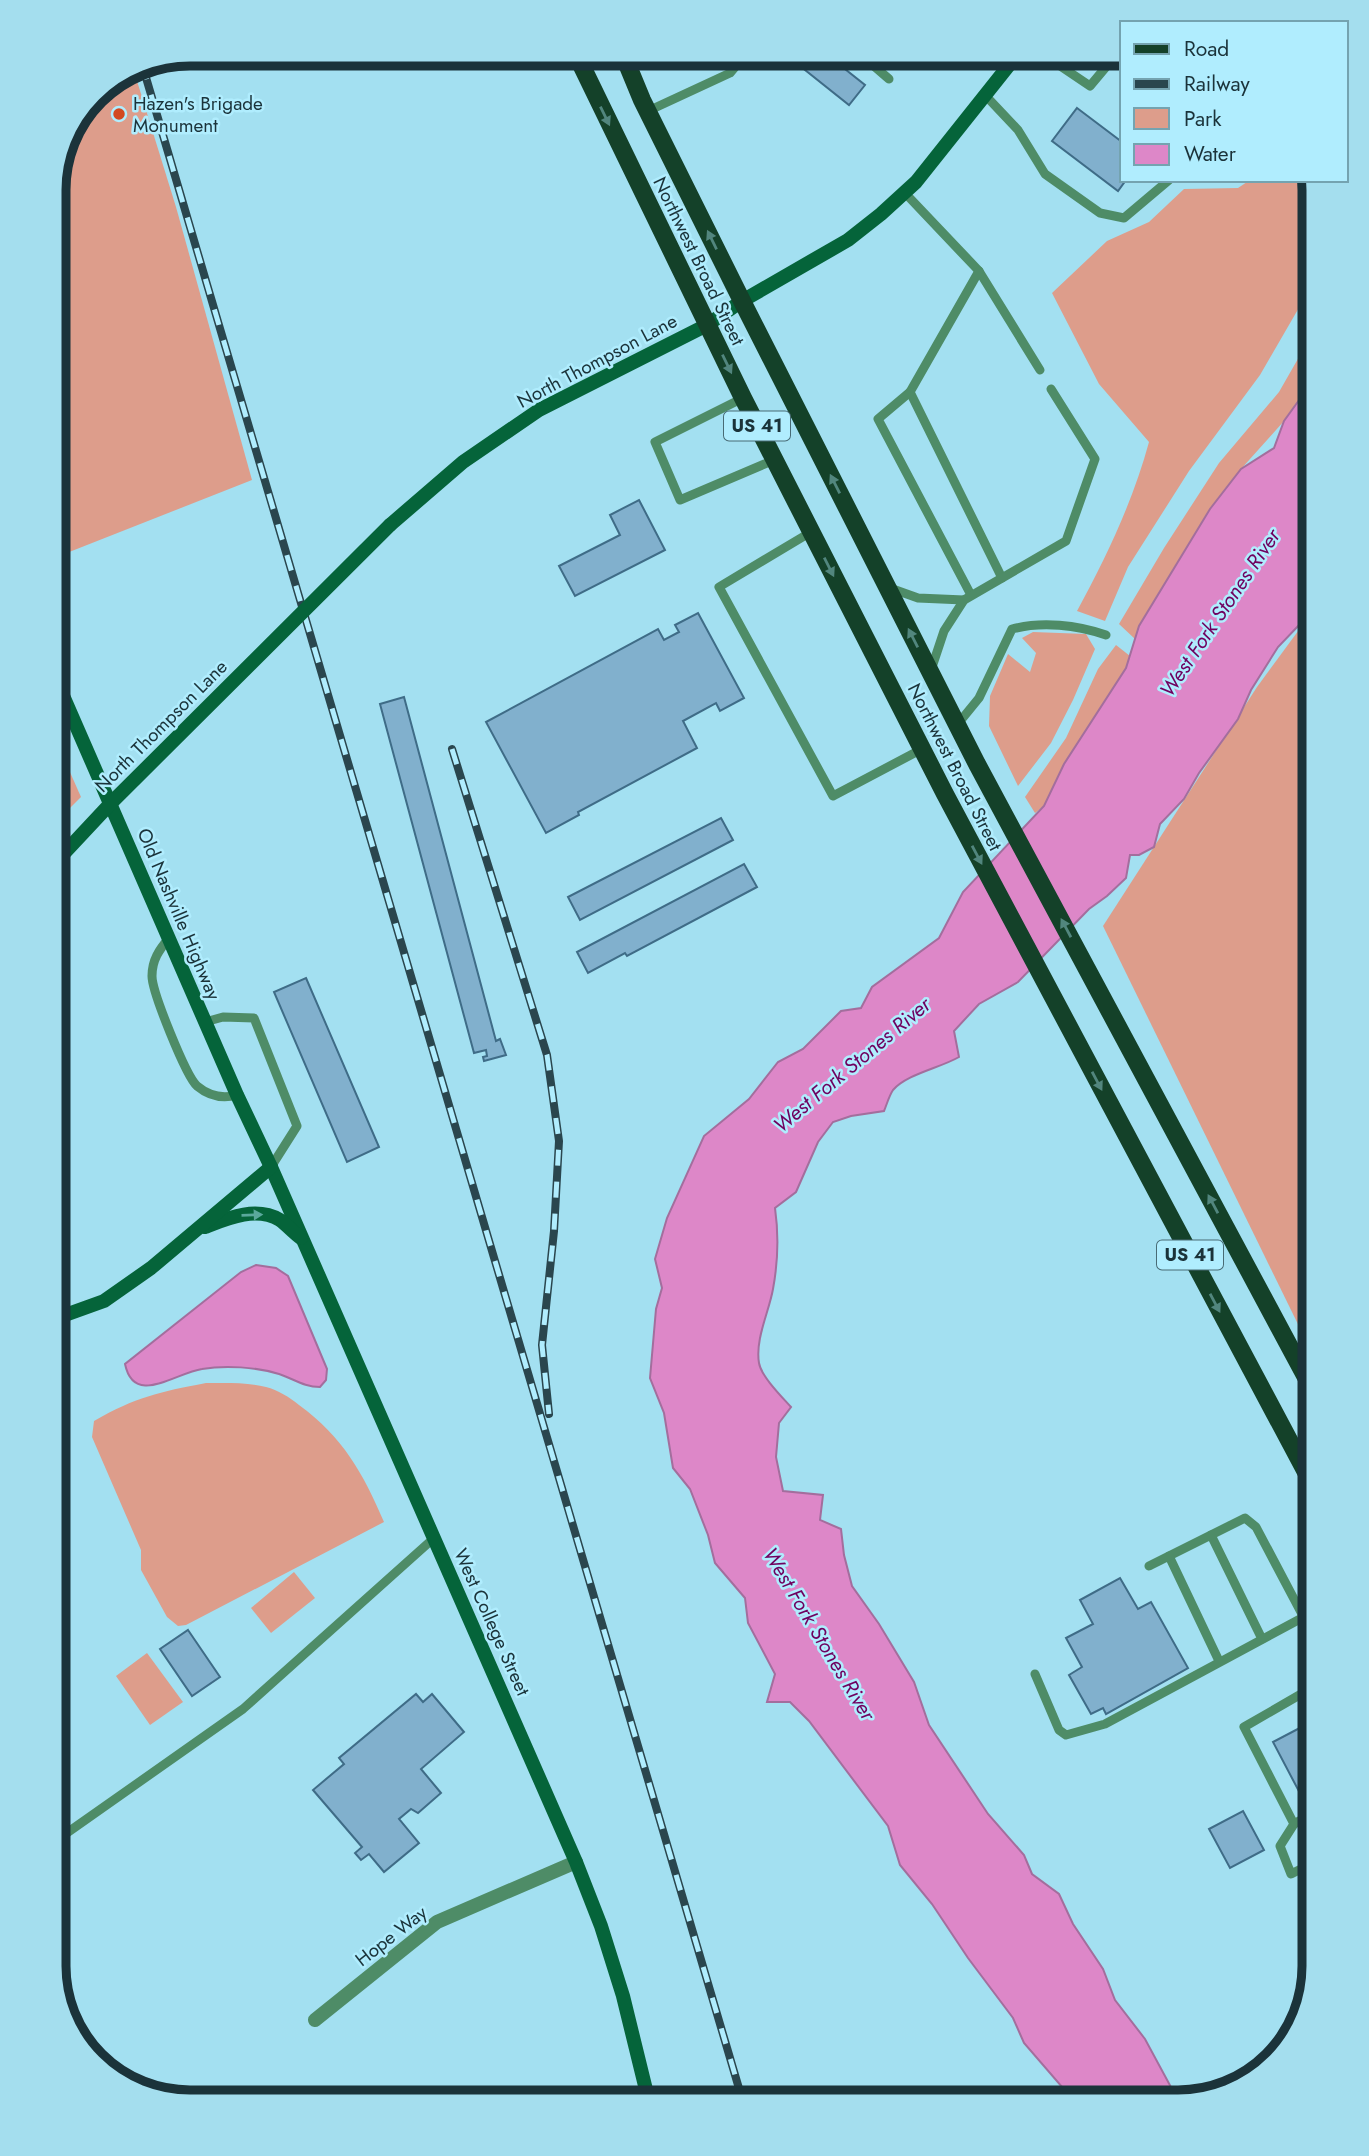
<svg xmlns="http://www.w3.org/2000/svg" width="1369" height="2156" font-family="Jost,sans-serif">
  <rect width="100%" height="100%" fill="#a3e0f1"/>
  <!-- green -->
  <g fill="#dd9d8b">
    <path d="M133,68L176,207L252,480L54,558L55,182L65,138L94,94Z"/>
    <path d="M1250,180H1312L1315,190V280L1260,375L1189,471L1128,567L1105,621L1077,611C1106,558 1133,501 1149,442L1099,384L1052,293L1107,241L1149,222L1184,189L1238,188Z"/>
    <path d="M1315,329V378L1284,421L1241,469L1210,509L1139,626L1135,639L1119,624L1164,548L1219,463L1279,392Z"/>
    <path d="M1315,608V1359L1103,926L1257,687Z"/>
    <path d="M1033,632L1086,634L1095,649L1073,700L1051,743L1018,786L989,726L990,696L1008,654L1030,672L1036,653L1022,638Z"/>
    <path d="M1116,645L1130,656L1126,668L1064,764L1044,806L1035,813L1025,797L1066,738L1098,669Z"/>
    <path d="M54,736L81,797L54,824Z"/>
    <path d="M206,1383C225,1383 246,1382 266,1387C278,1390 289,1397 299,1405C343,1437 363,1473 384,1522L186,1625L178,1626L167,1617L141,1570V1550L92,1437L94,1421C136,1397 159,1392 206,1383Z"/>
    <path d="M294,1572L315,1598L271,1633L251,1608Z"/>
    <path d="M147,1653L183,1702L150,1725L116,1676Z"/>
  </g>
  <!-- water -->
  <g fill="#dd87c8" stroke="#a36e9d" stroke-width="2">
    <path d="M1315,378V602L1300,624L1278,647L1251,690L1238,719L1199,773L1184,799L1160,824L1154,847L1139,855H1130L1126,878L1107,896L1089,909L1018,982L979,1004L954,1031L959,1057C940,1068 907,1074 893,1090C889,1096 887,1104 884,1111L851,1116L833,1122L818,1142L796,1192L775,1208C779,1236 778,1262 773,1289C769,1312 755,1339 759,1363C761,1376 782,1397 791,1407L779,1423L776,1457L783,1491L823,1495L820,1520L841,1529L844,1555L852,1586L879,1624L914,1682L929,1725L988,1814L1024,1855L1032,1874L1059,1894L1073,1924L1103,1969L1115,2000L1145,2039L1179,2102H1075L1024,2043L1013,2018L968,1958L932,1904L900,1865L888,1826L809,1721L790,1702H767L775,1674L748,1623L745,1598L715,1563L708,1535L690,1489L673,1468L664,1413L650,1378L656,1309L662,1288L655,1259L667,1218L704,1136L749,1099L778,1062L803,1049L841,1011L861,1008L872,987L939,938L963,892L1044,806L1064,764L1126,668L1139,626L1210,509L1241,469L1274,448L1284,421Z"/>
    <path d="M256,1265L276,1268L288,1276L327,1369L326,1380L320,1387C304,1387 294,1379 279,1374C257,1367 225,1365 202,1369C175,1373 134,1407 125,1364L241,1272Z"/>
  </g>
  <!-- building -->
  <g fill="#81b0cd" stroke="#3f6c87" stroke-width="2">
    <path d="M785,54H826L865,85L849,105Z"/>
    <path d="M1077,108L1122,142V180H1126L1118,191L1052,141Z"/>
    <path d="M639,500L665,550L575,596L559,566L620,535L610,515Z"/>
    <path d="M698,613L744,698L720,711L716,703L683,721L697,748L578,812L579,815L546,833L486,722L658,629L664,640L679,632L675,625Z"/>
    <path d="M404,697L496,1041L500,1039L506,1055L484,1061L483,1057L487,1056L486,1050L474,1053L380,704Z"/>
    <path d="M721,818L733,840L580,920L568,897Z"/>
    <path d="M744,864L757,887L627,956L625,953L588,973L577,952Z"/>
    <path d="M306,978L379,1147L347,1162L274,992Z"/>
    <path d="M1120,1578L1138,1609L1151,1602L1188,1668L1106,1714L1103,1708L1091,1714L1069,1675L1082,1667L1066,1638L1093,1624L1080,1600Z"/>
    <path d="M188,1630L220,1677L192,1696L160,1649Z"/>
    <path d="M416,1694L423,1702L432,1694L464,1732L421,1769L441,1793L418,1813L411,1809L399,1819L419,1843L384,1872L369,1854L361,1860L355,1853L362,1847L313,1790L344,1764L339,1758Z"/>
    <path d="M1315,1720V1793L1303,1799L1273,1742Z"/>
    <path d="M1243,1811L1264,1850L1230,1868L1209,1829Z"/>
  </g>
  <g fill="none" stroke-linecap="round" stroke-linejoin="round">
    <!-- lane -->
    <g stroke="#4e8c67" stroke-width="9">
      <path d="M860,54L889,79"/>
      <path d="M1044,55L1090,86L1116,55"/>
      <path d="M985,95L1018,130L1045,174L1100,213L1124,218L1169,180"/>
      <path d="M648,111L730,73L746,54"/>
      <path d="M905,193L979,271L1040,370"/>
      <path d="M979,271L910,392L1002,578"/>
      <path d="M910,392L878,419L971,595"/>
      <path d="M743,398L655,442L680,500L774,460"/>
      <path d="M811,532L719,587L833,796L922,749"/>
      <path d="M890,588L918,598L964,600"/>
      <path d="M931,670L944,631L964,600L1066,541L1095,459L1051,389"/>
      <path d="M957,725L979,698L1012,629C1042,621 1077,625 1106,635"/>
      <path d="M169,938C159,950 152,960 152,976C152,992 186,1076 197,1086C209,1096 222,1099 237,1095"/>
      <path d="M205,1022L223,1017L254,1018L297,1126L271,1167"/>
      <path d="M1211,1535L1262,1639"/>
      <path d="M1169,1556L1219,1661"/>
      <path d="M1149,1566L1245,1518L1256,1527L1303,1616"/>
      <path d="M1035,1674L1059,1730L1066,1735L1105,1724L1315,1611"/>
      <path d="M1294,1824L1315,1812"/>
      <path d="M54,1842L243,1709L434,1538"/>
      <path d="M1315,1862L1291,1874L1280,1846L1294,1824L1244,1727L1315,1686"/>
    </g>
    <!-- street -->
    <path stroke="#4e8c67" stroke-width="14" d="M315,2020L437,1922L576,1862"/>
    <!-- secondary -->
    <g stroke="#05643a" stroke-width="14">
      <path d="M390,525L463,462L539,410L707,325L742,301L848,240L881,214L916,182L1017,55"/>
      <path d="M54,675L237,1095L271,1167L576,1862L601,1926L623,1996L649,2102"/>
      <path d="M205,1227C228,1218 256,1206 280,1220C287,1225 294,1233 301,1238"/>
      <path d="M54,1319L104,1301L151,1268L271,1167"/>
    </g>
    <!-- primary -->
    <g stroke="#144129" stroke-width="18">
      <path d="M576,54L743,398L945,794L1315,1489"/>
      <path d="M623,54L642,100L742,301L977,764L1315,1394"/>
    </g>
    <!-- rail casing -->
    <g stroke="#2a464e" stroke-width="8">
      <g id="rail">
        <path d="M142,64L743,2102"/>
        <path d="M452,749L547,1055L559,1141L554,1231L542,1345L549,1414"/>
      </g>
    </g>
    <!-- rail -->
    <use href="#rail" stroke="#b0edfe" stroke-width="5" stroke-dasharray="16" stroke-linecap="butt"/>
    <!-- secondary-bridge -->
    <path stroke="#05643a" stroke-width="14" d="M54,864L111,803L390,525"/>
  </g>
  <!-- one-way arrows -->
  <defs><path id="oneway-solid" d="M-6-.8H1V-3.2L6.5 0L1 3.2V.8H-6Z" transform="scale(1.75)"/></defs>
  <g fill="#52867e">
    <use href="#oneway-solid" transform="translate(605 116) rotate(64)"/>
    <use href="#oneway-solid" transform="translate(712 240) rotate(-116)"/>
    <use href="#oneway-solid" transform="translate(727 364) rotate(64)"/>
    <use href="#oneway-solid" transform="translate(835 484) rotate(-117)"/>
    <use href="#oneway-solid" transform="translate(829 567) rotate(63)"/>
    <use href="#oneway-solid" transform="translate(913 638) rotate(-117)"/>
    <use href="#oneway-solid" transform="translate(977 855) rotate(62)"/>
    <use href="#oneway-solid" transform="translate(1066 928) rotate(-118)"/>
    <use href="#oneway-solid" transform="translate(1097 1081) rotate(62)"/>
    <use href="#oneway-solid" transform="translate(1213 1204) rotate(-118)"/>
    <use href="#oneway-solid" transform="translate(1215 1303) rotate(62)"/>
  </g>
  <use fill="#5aa89c" href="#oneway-solid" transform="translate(252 1215) rotate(-2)"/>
  <!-- markers -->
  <circle fill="#d24920" stroke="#b0edfe" stroke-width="2.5" cx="119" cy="114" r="7"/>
  <g text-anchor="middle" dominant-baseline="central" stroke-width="5" stroke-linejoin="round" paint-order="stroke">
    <!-- shield labels -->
    <g fill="#b0edfe" stroke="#486b75" stroke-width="2">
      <rect x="724" y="411.5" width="66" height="29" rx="5"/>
      <rect x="1157" y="1240.5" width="66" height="29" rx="5"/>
    </g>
    <g font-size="18" font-weight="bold" fill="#1b333a">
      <text x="757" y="426">US 41</text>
      <text x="1190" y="1255">US 41</text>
    </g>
    <!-- poi labels -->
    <g font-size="19" fill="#1b333a" stroke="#b0edfe" text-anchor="start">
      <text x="133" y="103">Hazen's Brigade<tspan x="133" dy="22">Monument</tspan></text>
    </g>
    <!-- street labels -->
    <g font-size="19" fill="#1b333a" stroke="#b0edfe">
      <text transform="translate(699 261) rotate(64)">Northwest Broad Street</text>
      <text transform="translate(597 361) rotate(-28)">North Thompson Lane</text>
      <text transform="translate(161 726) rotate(-45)">North Thompson Lane</text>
      <text transform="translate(955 767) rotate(63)">Northwest Broad Street</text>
      <text transform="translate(179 914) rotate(67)">Old Nashville Highway</text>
      <text transform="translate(492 1622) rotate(66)">West College Street</text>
      <text transform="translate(391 1936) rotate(-38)">Hope Way</text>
    </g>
    <!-- water labels -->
    <g font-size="21" font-style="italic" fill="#6f015f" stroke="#b0edfe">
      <text transform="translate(1220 613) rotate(-56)">West Fork Stones River</text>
      <text transform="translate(852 1065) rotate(-40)">West Fork Stones River</text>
      <text transform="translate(819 1634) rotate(59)">West Fork Stones River</text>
    </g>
  </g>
  <!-- crop -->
  <path d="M0 0H1369V2156H0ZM190 66H1178A124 124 0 0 1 1302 190V1966A124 124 0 0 1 1178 2090H190A124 124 0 0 1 66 1966V190A124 124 0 0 1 190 66Z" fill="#a4deee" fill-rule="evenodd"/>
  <path fill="none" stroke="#1b333a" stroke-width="9" d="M190 66H1178A124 124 0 0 1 1302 190V1966A124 124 0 0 1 1178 2090H190A124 124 0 0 1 66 1966V190A124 124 0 0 1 190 66Z"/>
  <!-- legend -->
  <rect x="1120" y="21" width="228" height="161" fill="#b0edfe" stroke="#74a3b0" stroke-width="2"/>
  <rect x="1134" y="44" width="35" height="10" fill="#144129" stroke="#74a3b0" stroke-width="2"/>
  <text x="1184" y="56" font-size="21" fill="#1b333a">Road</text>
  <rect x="1134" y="79" width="35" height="10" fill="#2a464e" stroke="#74a3b0" stroke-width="2"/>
  <text x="1184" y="91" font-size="21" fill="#1b333a">Railway</text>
  <rect x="1134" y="108" width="35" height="21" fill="#dd9d8b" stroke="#74a3b0" stroke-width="2"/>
  <text x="1184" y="126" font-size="21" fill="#1b333a">Park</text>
  <rect x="1134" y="144" width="35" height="21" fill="#dd87c8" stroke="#74a3b0" stroke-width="2"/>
  <text x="1184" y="161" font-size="21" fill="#1b333a">Water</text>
</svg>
